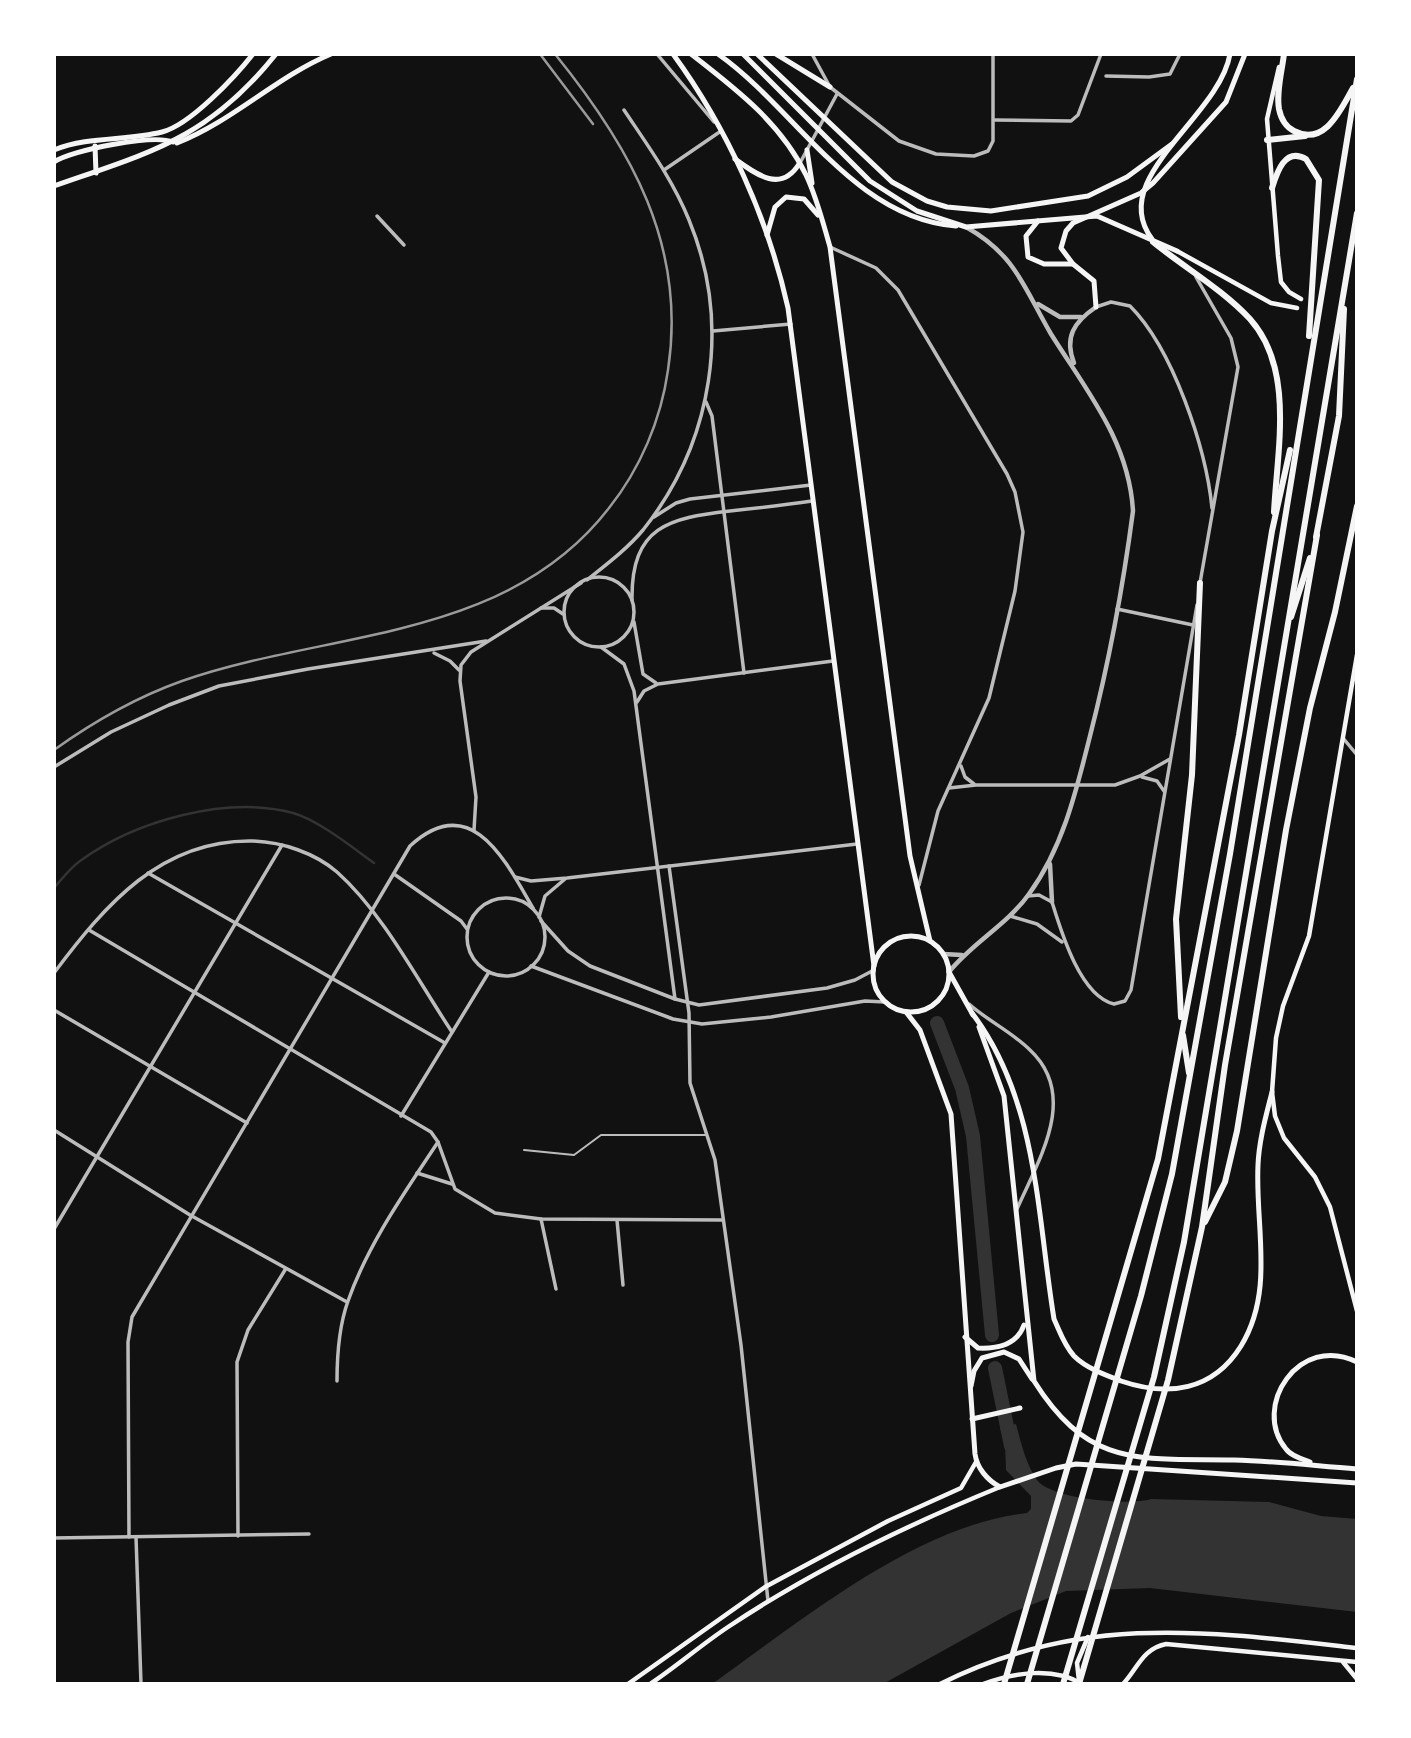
<svg xmlns="http://www.w3.org/2000/svg" width="1411" height="1738" font-family="Quicksand,sans-serif">
  <rect width="100%" height="100%" fill="#111"/>
  <!-- water -->
  <path fill="#333" d="M1016,1424C1021,1443 1026,1464 1037,1480C1050,1499 1130,1506 1151,1499L1269,1502L1321,1516L1357,1519V1612L1150,1588L1066,1591L1011,1613L883,1684H712C801,1621 916,1525 1027,1513L1031,1509V1496L1006,1470L1005,1443L1000,1428Z"/>
  <g fill="none" stroke-linecap="round" stroke-linejoin="round">
    <!-- stream -->
    <path stroke="#333" stroke-width="2.5" d="M54,888C62,879 70,868 80,861C135,821 226,795 293,813C318,820 352,847 374,863"/>
    <!-- river -->
    <g stroke="#333" stroke-width="14">
      <path d="M937,1023L962,1088L973,1136L992,1335"/>
      <path d="M995,1368L1011,1446"/>
    </g>
    <!-- service -->
    <path stroke="#bcbcbc" stroke-width="2" d="M524,1150L574,1155L601,1135H707"/>
    <!-- minor -->
    <g stroke="#bcbcbc" stroke-width="3.5">
      <path d="M657,54L714,122"/>
      <path d="M812,54L830,87L899,141L936,154L974,156L988,151L993,141V54"/>
      <path d="M1106,76L1149,77L1170,74L1180,54"/>
      <path d="M995,120L1071,121L1078,115L1101,54"/>
      <path d="M800,163L837,94"/>
      <path d="M664,170L721,131"/>
      <path d="M377,216L404,245"/>
      <path d="M830,247L876,268L898,290L1007,474L1015,492L1023,532L1015,591L989,698L938,811L919,885"/>
      <path d="M1196,277L1231,338L1238,367L1200,583"/>
      <path d="M1096,307L1111,302L1130,306C1173,349 1206,448 1212,508"/>
      <path d="M713,331L791,324"/>
      <path d="M706,402L712,416L744,673"/>
      <path d="M654,517L676,503L690,499L811,485"/>
      <circle cx="599" cy="612" r="35"/>
      <path d="M587,580C607,564 627,549 643,530C713,442 732,324 689,220C673,180 648,146 624,110"/>
      <path d="M632,600C631,526 669,518 730,511C758,508 785,505 812,501"/>
      <path d="M541,608H554L563,614"/>
      <path d="M1117,609L1193,625"/>
      <path d="M634,622L643,674L656,683"/>
      <path d="M601,647L624,664L634,691L675,999"/>
      <path d="M434,653L450,661L459,670"/>
      <path d="M637,702L644,691L658,684L833,661"/>
      <path d="M1343,738L1357,755"/>
      <path d="M961,766L965,777L974,784"/>
      <path d="M54,767L111,732L169,705L219,686L308,669L486,641"/>
      <path d="M1142,777L1157,781L1164,791"/>
      <path d="M949,788L976,785H1115L1140,776L1170,759"/>
      <path d="M474,830L476,797L460,681L461,665L471,652L581,583"/>
      <path d="M669,866L689,1013L690,1083L715,1160L741,1345L768,1601"/>
      <path d="M148,873L445,1043"/>
      <path d="M394,874L461,921L467,929"/>
      <path d="M515,877L531,881L567,878L857,844"/>
      <path d="M1028,896L1039,895L1052,902C1061,931 1080,996 1114,1004L1125,1001L1131,990L1197,605"/>
      <circle cx="506" cy="937" r="39"/>
      <path d="M1010,916L1037,924L1062,942"/>
      <path d="M539,917L545,896L565,879"/>
      <path d="M541,921L568,951L590,966L675,999L699,1005L827,988L855,980L874,970"/>
      <path d="M89,930L431,1132L438,1142L455,1189L495,1213L541,1219L722,1220"/>
      <path d="M531,966L673,1019L702,1024L771,1017L865,1001L885,1002"/>
      <path d="M54,973C105,905 161,839 253,841C282,842 315,853 337,872C383,913 418,981 452,1032"/>
      <path d="M969,1004C988,1021 1012,1032 1030,1050C1079,1096 1039,1159 1017,1209"/>
      <path d="M54,1010L247,1123"/>
      <path d="M401,1116L489,972"/>
      <path d="M54,1130L190,1215L347,1302"/>
      <path d="M417,1173L452,1184"/>
      <path d="M541,1219L556,1289"/>
      <path d="M617,1220L623,1285"/>
      <path d="M54,1229L282,845"/>
      <path d="M337,1381C337,1355 339,1326 348,1301C368,1244 405,1192 438,1142"/>
      <path d="M238,1536L237,1362L248,1330L285,1270"/>
      <path d="M129,1537L128,1342L132,1317L410,846C471,790 505,860 533,908"/>
      <path d="M136,1537L141,1684"/>
      <path d="M54,1538L309,1534"/>
    </g>
    <!-- tertiary -->
    <g stroke="#bcbcbc" stroke-width="4.5">
      <path d="M1038,304L1060,317H1081"/>
      <path d="M1074,363C1064,337 1074,322 1096,307"/>
      <path d="M1050,864L1052,902"/>
      <path d="M943,954L962,955"/>
      <path d="M949,972C972,943 1007,925 1029,894C1063,847 1076,792 1090,736C1109,662 1123,587 1133,511C1129,441 1086,390 1051,334C1024,288 1016,255 966,227"/>
    </g>
    <!-- secondary -->
    <g stroke="#f5f5f5" stroke-width="4.5">
      <path d="M1279,67L1267,119L1278,256L1281,282L1289,292L1301,299"/>
      <path d="M1177,251L1271,303L1297,308"/>
      <path d="M1357,655L1309,936L1283,1006L1276,1038L1272,1092L1275,1116L1284,1138L1315,1177L1330,1207L1357,1311"/>
      <path d="M1343,1662L1357,1679"/>
      <path d="M1079,1681L1077,1663L1088,1637"/>
      <path d="M628,1684L765,1587L888,1521L961,1488L976,1462"/>
      <path d="M650,1684C677,1666 701,1645 728,1627C812,1571 907,1525 1000,1487"/>
      <path d="M940,1684C1081,1613 1207,1631 1357,1648"/>
      <path d="M983,1684C1013,1673 1053,1666 1082,1684"/>
      <path d="M1123,1684C1138,1668 1142,1649 1166,1644L1357,1662"/>
    </g>
    <!-- primary -->
    <g stroke="#f5f5f5" stroke-width="5">
      <path d="M673,54C727,128 768,218 788,308L874,966"/>
      <path d="M691,54C736,89 781,123 806,175C817,198 823,223 830,247L910,856L930,941"/>
      <path d="M718,54C796,109 853,218 956,226"/>
      <path d="M743,54L870,181L917,211L966,227L1097,216L1177,251"/>
      <path d="M757,54L892,182L927,201L947,207L991,211L1088,196L1127,177L1172,144"/>
      <path d="M776,54L830,87"/>
      <path d="M177,143C233,121 276,77 331,54"/>
      <path d="M95,146L96,173"/>
      <path d="M54,150C89,136 126,141 162,132C190,125 235,77 253,54"/>
      <path d="M807,150L812,183"/>
      <path d="M735,159C757,175 781,193 799,164"/>
      <path d="M54,162C72,150 153,134 173,142"/>
      <path d="M54,186C151,152 208,139 276,54"/>
      <path d="M1038,221L1026,236L1028,257L1044,264H1073"/>
      <path d="M767,235L775,207L786,197L804,199L818,215"/>
      <path d="M1152,239C1106,178 1219,118 1230,54"/>
      <path d="M1096,307L1094,281L1073,264L1061,248L1066,231L1073,223L1141,193L1153,183L1226,102L1245,54"/>
      <circle cx="911" cy="974" r="38"/>
      <path d="M949,972L973,1015"/>
      <path d="M906,1012L920,1030L951,1114L975,1454C977,1468 987,1480 1000,1487L1056,1468L1076,1464L1357,1483"/>
      <path d="M972,1013C1038,1100 1037,1215 1054,1319C1060,1332 1064,1345 1074,1356C1086,1368 1105,1375 1121,1381C1168,1397 1213,1391 1241,1346C1275,1291 1255,1226 1258,1165C1259,1140 1266,1116 1272,1092"/>
      <path d="M979,1027L1004,1096L1034,1381C1090,1470 1142,1458 1234,1460C1275,1461 1316,1466 1357,1469"/>
      <path d="M965,1337L978,1348C998,1349 1017,1345 1024,1325"/>
      <path d="M971,1386L974,1371L982,1358L1004,1352L1019,1359L1032,1379"/>
      <path d="M972,1419L1020,1408"/>
      <path d="M1310,1462C1302,1459 1291,1456 1286,1449C1251,1407 1299,1333 1357,1362"/>
    </g>
    <!-- motorway -->
    <g stroke="#f5f5f5" stroke-width="6">
      <path d="M1284,54C1282,71 1276,92 1279,109C1281,119 1286,127 1294,131C1325,147 1341,109 1353,88"/>
      <path d="M1267,140L1305,136"/>
      <path d="M1272,188C1277,172 1285,147 1306,159L1319,180L1309,336"/>
      <path d="M1153,242C1185,268 1222,289 1250,319C1295,369 1277,451 1274,512"/>
      <path d="M1316,537L1339,416L1344,309"/>
      <path d="M1291,617L1310,558"/>
      <path d="M1181,1017L1176,919L1192,775L1200,583"/>
      <path d="M1183,1035L1189,1073"/>
      <path d="M1205,1222L1225,1182L1237,1131L1286,830L1310,708L1335,612L1357,506"/>
      <path d="M1004,1684L1158,1159L1239,735L1272,531L1290,450"/>
      <path d="M1027,1684L1141,1296L1172,1174L1230,854L1357,79"/>
      <path d="M1063,1684L1154,1377L1184,1242L1357,213"/>
      <path d="M1079,1684L1168,1380L1202,1227L1225,1065L1317,535"/>
    </g>
    <!-- rail -->
    <g stroke="#9a9a9a" stroke-width="2.5">
      <path d="M540,54L593,124"/>
      <path d="M54,750C93,722 137,697 182,681C328,630 506,642 609,508C640,469 661,420 668,370C687,246 631,148 555,54"/>
    </g>
  </g>
  <!-- border -->
  <rect width="1411" height="1738" fill="none" stroke="#ffffff" stroke-width="112"/>
</svg>
